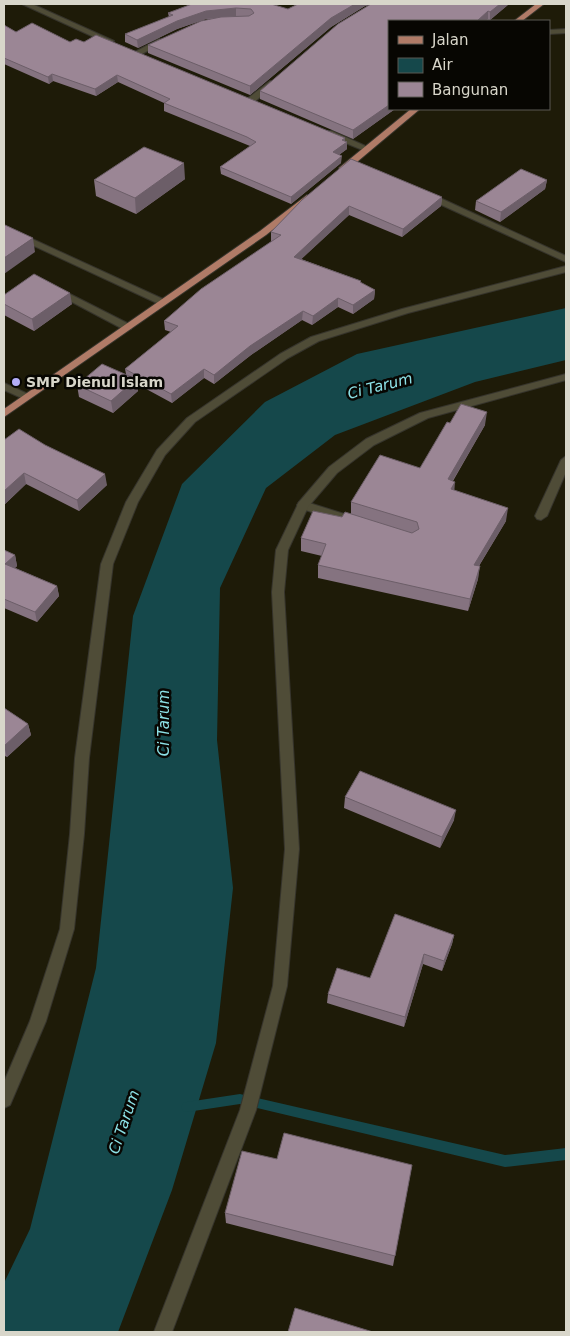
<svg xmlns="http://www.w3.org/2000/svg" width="570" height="1336" font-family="'DejaVu Sans',sans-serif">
  <rect width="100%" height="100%" fill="#1e1b08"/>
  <!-- water -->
  <path fill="#15484b" d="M566,308V360L475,382L335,435L266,488L220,588L217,740L233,888L216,1043L172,1190L118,1332H4V1283L30,1229L96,968L133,616L182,484L265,402L357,354Z"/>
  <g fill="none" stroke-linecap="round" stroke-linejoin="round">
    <!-- stream -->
    <path fill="#15484b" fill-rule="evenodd" d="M240,1094L505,1155L566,1148V1160L505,1167L240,1104L187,1112L183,1111L181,1107L183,1103L187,1102Z"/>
    <!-- service casing -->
    <g stroke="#36342c" stroke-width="2">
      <g id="service">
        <path d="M566,29V33L549,34V30Z"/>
        <path d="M56,287L131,325L132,327L131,329H123L53,292L51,290Z"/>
        <path d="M4,383L30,395L31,397L26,400L4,390Z"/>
        <path d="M566,456V472L547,516L541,520L537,519L535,516L561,460Z"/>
        <path d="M303,501L357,518L359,521L353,525L299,508L297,505L299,502Z"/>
      </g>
    </g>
    <!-- minor casing -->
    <g stroke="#36342c" stroke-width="2">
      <g id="minor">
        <path d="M22,4H32L114,41L107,43Z"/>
        <path d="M159,39L166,41L140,55L133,53Z"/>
        <path d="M270,81L277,83L253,103H247V99Z"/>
        <path d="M326,131H332L372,149L365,151L326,135Z"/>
        <path d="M427,192L566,256V262L424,197V193Z"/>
        <path d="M4,226L165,300L167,302L165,304H159L4,232Z"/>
        <path d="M566,266V272L408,313L319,341L288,358L195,422L165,455L138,502L113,564L89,758L84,834L74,929L46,1021L10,1105L4,1108V1082L30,1021L60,929L70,834L75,758L101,564L126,502L157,450L187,418L280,354L311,337L402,309Z"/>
        <path d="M566,374V380L428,418L374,445L337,473L308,507L288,550L284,592L299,849L287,986L256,1110L172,1332H154L240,1110L273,986L285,849L272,592L276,550L299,502L329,467L366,439L420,413Z"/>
      </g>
    </g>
    <!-- primary casing -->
    <g stroke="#36342c" stroke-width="2">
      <g id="primary">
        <path d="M536,4H544L522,21H514Z"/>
        <path d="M411,109H420L345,172H339V168Z"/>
        <path d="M307,195L310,196V200L266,235L4,417V409L260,231Z"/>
      </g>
    </g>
    <!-- service -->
    <use href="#service" fill="#4f4c37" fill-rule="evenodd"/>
    <!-- minor -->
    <use href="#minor" fill="#4f4c37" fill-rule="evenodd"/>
    <!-- primary -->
    <use href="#primary" fill="#b07b67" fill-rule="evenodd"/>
  </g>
  <!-- wall -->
  <g fill="#857380">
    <path d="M192,4L288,9L298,4H509L490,20L389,21V109H395L353,139L260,99V91L369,5L365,6L331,27L250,95L148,53V45L212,19H206L177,29L138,48L125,42V34L169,17L168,13Z"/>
    <path d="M4,25L16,32L70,42H84L345,138V141L347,142V149L339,155L341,163L291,204L221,174L220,167L250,146L164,111V103L118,82L96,96L53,81L49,84L4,64Z"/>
    <path d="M185,179L136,214L96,196L94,180Z"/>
    <path d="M547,180L545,189L500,222L475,210L476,201Z"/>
    <path d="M442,197L441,206L402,237L349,215L301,259L361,281V283L375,290L374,299L353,314L338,307L312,325L302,320L251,355L214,384L204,378L172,403L137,384L138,391L113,413L79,397L77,385L126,374L125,369L171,332L165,330L164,321L272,241H271V232L302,200Z"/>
    <path d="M4,295L72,304L34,331L4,315Z"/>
    <path d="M450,423L485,425L453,481L454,490L506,521L479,566L478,579L468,611L318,578V565L322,556L301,551V538L342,517L351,514V502L420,468Z"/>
    <path d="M4,440L107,485L79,511L26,484L4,505Z"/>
    <path d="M4,550L15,555L17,566L15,568L57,586L59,596L37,622L4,608Z"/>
    <path d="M4,708L28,724L31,735L7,757L5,756L4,757Z"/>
    <path d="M345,797L454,820L440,848L344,808Z"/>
    <path d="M454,935L452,944L442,971L423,964L404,1027L327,1003L328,994L370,978Z"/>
    <path d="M277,1159L412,1165L393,1266L226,1223L225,1213Z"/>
  </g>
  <!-- shaded-wall -->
  <g fill="#6c5e68">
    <path d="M355,4H373L365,6L331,27L250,95V86L331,18Z"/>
    <path d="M500,4H509L490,20V12Z"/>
    <path d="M236,8V16L206,19L177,29L138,48L137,40L177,21L206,11Z"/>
    <path d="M488,11V19L485,21H477Z"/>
    <path d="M52,74L53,81L49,84L48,77Z"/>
    <path d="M117,75L118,82L96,96L95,89Z"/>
    <path d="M389,105V109H395L353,139V130Z"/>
    <path d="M345,138V143L347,142V149L333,159V152L342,140Z"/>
    <path d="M342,156L341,163L291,204V197Z"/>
    <path d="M184,163L185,179L136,214L135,198Z"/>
    <path d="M547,180L545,189L500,222L501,212Z"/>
    <path d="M442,197L441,206L402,237L403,229Z"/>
    <path d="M349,206V215L294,266V257Z"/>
    <path d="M33,238L35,252L4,274V258Z"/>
    <path d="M375,290L374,299L353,314V305Z"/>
    <path d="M70,293L72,304L34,331L32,319Z"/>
    <path d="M338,298V307L312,325L313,316Z"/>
    <path d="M303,311L302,320L251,355L214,384V375L250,346Z"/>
    <path d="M204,369V378L172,403L171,394Z"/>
    <path d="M136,379L138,391L113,413L111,401Z"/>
    <path d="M487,412L485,425L446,492L448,479Z"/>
    <path d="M24,473L26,484L4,505V491Z"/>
    <path d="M105,474L107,485L79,511L77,500Z"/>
    <path d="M455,482L454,495L451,489Z"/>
    <path d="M508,508L506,521L472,577L474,565Z"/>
    <path d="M15,555L17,566L7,575L5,564Z"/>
    <path d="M480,566L478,579L468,611L470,599Z"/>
    <path d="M57,586L59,596L37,622L35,612Z"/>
    <path d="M28,724L31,735L7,757L4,746Z"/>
    <path d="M456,810L454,820L440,848L442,837Z"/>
    <path d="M454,935L452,944L442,971L444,961Z"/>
    <path d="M424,954L423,964L404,1027L405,1017Z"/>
  </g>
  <!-- building -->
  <g fill="#9b8695" stroke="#6c5e68">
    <path d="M192,4H271L288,9L298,4H355L331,18L250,86L148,45L201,21L221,17L249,16L254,13L251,9L236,8L206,11L177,21L137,40L125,34L173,15L168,13Z"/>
    <path d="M371,4H500L490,12L488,11L477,21H389V105L353,130L260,91L338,24Z"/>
    <path d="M32,23L70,42L76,39L84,42L96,35L345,138L342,140L347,142L333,152L342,156L291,197L220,167L256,142L247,137L164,103L170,99L117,75L95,89L52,74L48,77L4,58V25L16,32Z"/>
    <path d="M144,147L184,163L135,198L94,180Z"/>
    <path d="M351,159L442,197L403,229L349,206L294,257L361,281L360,282L375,290L353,305L338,298L313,316L303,311L250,346L214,375L204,369L171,394L125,369L178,326L164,321L201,289L281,235L271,232L302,200Z"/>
    <path d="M521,169L547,180L501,212L476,201Z"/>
    <path d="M5,225L33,238L4,258V226Z"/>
    <path d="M34,274L70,293L32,319L4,304V295Z"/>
    <path d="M102,364L136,379L111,401L77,385Z"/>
    <path d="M461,404L487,412L448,479L455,482L451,489L508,508L474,565L480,566L470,599L318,565L326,544L301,538L313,511L342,517L345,512L412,533L419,529L417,522L351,502L380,455L420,468L447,422L450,423Z"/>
    <path d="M19,429L45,445L105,474L77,500L24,473L4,491V440Z"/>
    <path d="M4,550L15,555L5,564L57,586L35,612L4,599Z"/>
    <path d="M4,708L28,724L4,746Z"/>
    <path d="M360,771L456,810L442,837L345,797Z"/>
    <path d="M395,914L454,935L444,961L424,954L405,1017L328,994L337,968L370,978Z"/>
    <path d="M284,1133L412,1165L395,1256L225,1213L242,1151L277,1159Z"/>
    <path d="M295,1308L373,1332H288Z"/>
  </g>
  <!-- markers -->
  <circle fill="#b3adf9" stroke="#070602" stroke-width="2" cx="16" cy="382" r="5"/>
  <g text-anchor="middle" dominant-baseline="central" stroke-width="5" stroke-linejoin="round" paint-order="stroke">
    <!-- poi labels -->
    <g font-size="14" font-weight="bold" fill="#d8d6ca" stroke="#070602" text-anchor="start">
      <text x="26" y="382">SMP Dienul Islam</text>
    </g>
    <!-- water labels -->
    <g font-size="15" font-style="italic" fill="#8ce1e6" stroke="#070602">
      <text transform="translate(380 386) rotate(-14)">Ci Tarum</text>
      <text transform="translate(164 723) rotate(-90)">Ci Tarum</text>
      <text transform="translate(124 1122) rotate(-71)">Ci Tarum</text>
    </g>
  </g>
  <!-- border -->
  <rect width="570" height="1336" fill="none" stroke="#d8d6ca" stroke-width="10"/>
  <!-- legend -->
  <rect x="388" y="20" width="162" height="90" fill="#070602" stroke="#5b5952"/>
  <rect x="398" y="36" width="25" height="8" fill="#b07b67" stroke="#5b5952"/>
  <text x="432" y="45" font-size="15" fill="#d8d6ca">Jalan</text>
  <rect x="398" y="58" width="25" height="15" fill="#15484b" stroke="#5b5952"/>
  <text x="432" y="70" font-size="15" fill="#d8d6ca">Air</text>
  <rect x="398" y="82" width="25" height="15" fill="#9b8695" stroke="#5b5952"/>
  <text x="432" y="95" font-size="15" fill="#d8d6ca">Bangunan</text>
</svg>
